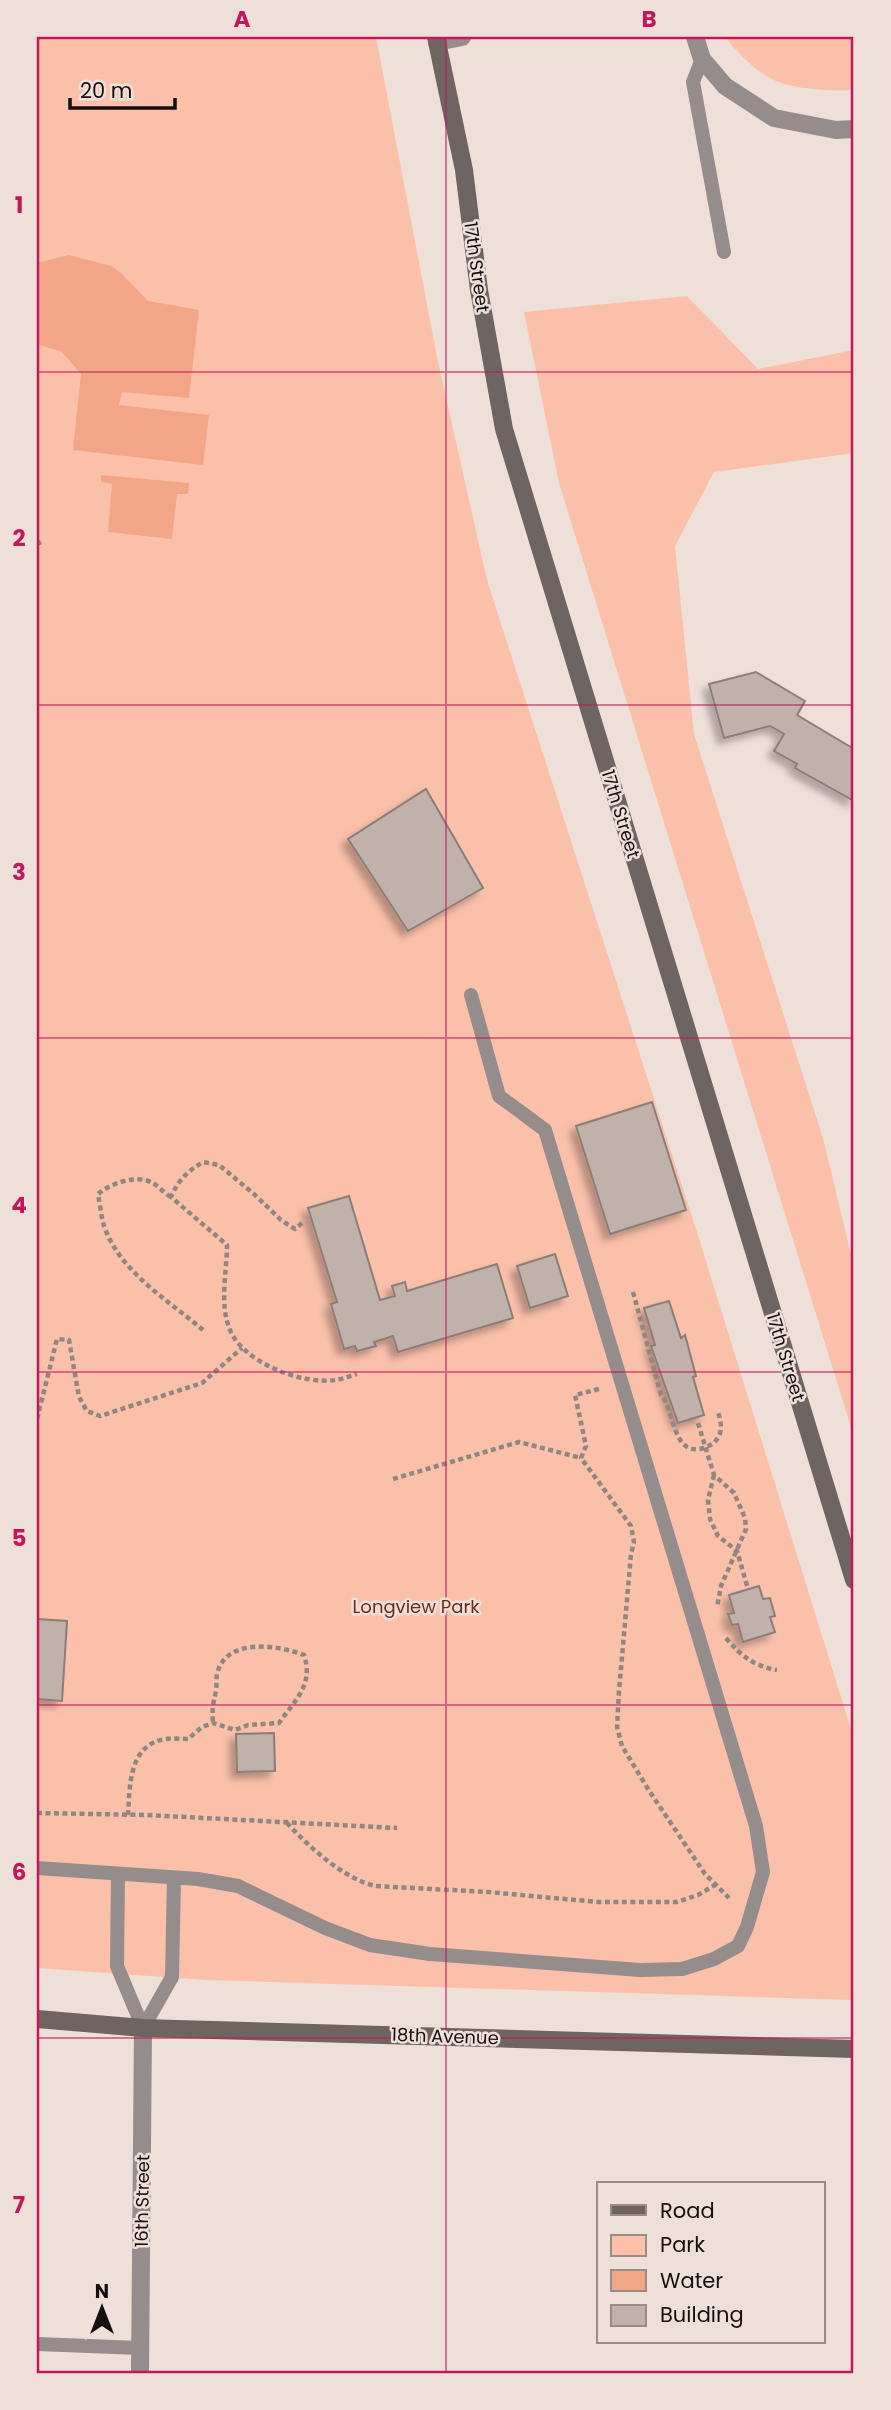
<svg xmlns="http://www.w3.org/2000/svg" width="891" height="2410" font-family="Poppins,sans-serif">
  <defs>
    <filter id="shadow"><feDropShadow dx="-6" dy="6" stdDeviation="3.5" flood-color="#0004"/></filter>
  </defs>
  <rect width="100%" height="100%" fill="#eedfd9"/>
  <!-- green -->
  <g fill="#fac0aa">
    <path d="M37,37H376L437,357L487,580L696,1229L854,1739V2000L206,1980L37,1968Z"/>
    <path d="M725,37H854V90C830,91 802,90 779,82C757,74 739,54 725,37Z"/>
    <path d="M687,296L758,369L854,350V453L714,472L675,546L694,734L823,1138L854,1267V1437L559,483L524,312Z"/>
  </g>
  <!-- water -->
  <g fill="#f3a588">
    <path d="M69,255L111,266L122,274L148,301L199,310L189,398L122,392L119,405L209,415L203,465L73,450L81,374L62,352L37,344V263Z"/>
    <path d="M101,475L189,483L188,494H177L172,539L108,532L112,484L101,482Z"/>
  </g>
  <!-- building -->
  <g fill="#c0b1ab" stroke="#8b7d78" stroke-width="2" filter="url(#shadow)">
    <path d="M756,672L805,701L797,715L854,749V801L795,768L797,764L774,751L784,734L770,726L724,738L709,684Z"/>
    <path d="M426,789L483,888L408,931L348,839Z"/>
    <path d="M652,1102L686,1210L610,1234L576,1126Z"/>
    <path d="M349,1196L380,1300L395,1296L392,1286L405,1282L407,1291L497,1264L513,1318L398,1352L393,1336L374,1342L376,1346L357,1351L355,1346L344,1349L331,1304L337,1302L308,1208Z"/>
    <path d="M555,1254L568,1296L530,1308L517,1266Z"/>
    <path d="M669,1301L681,1338L685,1335L696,1376L693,1377L704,1415L678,1423L651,1346L655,1345L644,1308Z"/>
    <path d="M759,1586L763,1599L770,1598L775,1616L770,1617L775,1632L743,1642L738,1624L732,1625L728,1614L734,1613L729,1595Z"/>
    <path d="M37,1619L67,1621L62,1701L37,1699Z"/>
    <path d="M274,1733L275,1771L237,1772L236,1734Z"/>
  </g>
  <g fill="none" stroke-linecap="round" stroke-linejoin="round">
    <!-- path -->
    <g stroke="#918782" stroke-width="4.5" stroke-dasharray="5 3.5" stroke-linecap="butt">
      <path d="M37,544L41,542"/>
      <path d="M171,1197C164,1193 159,1187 153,1183C137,1174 111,1183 98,1194C100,1204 101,1216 104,1226C120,1272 168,1300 203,1330"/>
      <path d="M302,1223L295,1229L281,1220L254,1194L219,1165L203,1162C188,1171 178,1180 171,1197L227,1245C227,1271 219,1305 230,1330C244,1363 302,1385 336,1380C343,1379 350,1376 357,1374"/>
      <path d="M633,1292L661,1395C675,1410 672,1458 704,1448C709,1446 714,1444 717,1439C723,1431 721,1421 718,1412"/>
      <path d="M599,1389L575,1395L586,1446L581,1458L631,1526L634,1542L631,1554L619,1691L617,1727L622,1746L648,1789L705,1874L729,1898"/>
      <path d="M37,1419L57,1339L69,1340L79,1397L87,1411L100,1416L202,1383L242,1348"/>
      <path d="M698,1423L714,1475L734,1493L745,1518L746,1529L721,1586L717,1607"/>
      <path d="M714,1475L708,1500L710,1519L718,1536L737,1551L748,1589"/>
      <path d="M393,1479L519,1442L581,1458"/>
      <path d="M726,1638C741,1656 754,1666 777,1670"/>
      <path d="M37,1813L146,1815L397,1828"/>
      <path d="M128,1815C130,1787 128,1744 166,1739C173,1738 181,1739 188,1739L202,1727L213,1723L235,1730L248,1725L279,1723C295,1700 314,1685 304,1655C278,1645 226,1637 217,1674C216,1679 217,1685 216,1691C213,1704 212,1709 213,1723"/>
      <path d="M287,1823C308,1846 345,1880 376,1886L488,1892L598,1902H677L698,1895L715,1885"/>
    </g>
    <!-- lane -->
    <g stroke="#948d8b" stroke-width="14">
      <path d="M702,59L693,82L724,252"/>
      <path d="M37,1868L198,1879L238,1886L325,1928L370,1945L430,1954L640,1970L682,1969L714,1959L738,1946L747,1927L763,1872L756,1826L545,1130L499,1096L471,995"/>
      <path d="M118,1874L117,1966L143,2028"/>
      <path d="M143,2028L172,1977L174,1878"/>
      <path d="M37,2344L140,2348"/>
    </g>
    <!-- street -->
    <g stroke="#948d8b" stroke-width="18">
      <path d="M695,37L702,59L725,86L774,118L836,130L854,129"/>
      <path d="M437,42L462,37"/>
      <path d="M140,2373L143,2028"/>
    </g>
    <!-- secondary -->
    <g stroke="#6e6561" stroke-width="18">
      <path d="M436,37L464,170L479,290L504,429L854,1580"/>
      <path d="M37,2019L143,2028L854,2049"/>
    </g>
  </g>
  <!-- grid -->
  <path fill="none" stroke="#c2185b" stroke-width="2" stroke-opacity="0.55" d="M446,37V2373M37,372H854M37,705H854M37,1038H854M37,1372H854M37,1705H854M37,2038H854"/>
  <g text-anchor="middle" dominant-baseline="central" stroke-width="5" stroke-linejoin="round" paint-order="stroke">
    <!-- street labels -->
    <g font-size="18" fill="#140f0d" stroke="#eedfd9">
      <text transform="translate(477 267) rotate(82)">17th Street</text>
      <text transform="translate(621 814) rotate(73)">17th Street</text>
      <text transform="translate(786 1357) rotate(73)">17th Street</text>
      <text transform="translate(445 2036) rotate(2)">18th Avenue</text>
      <text transform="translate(142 2201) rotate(-89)">16th Street</text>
    </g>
    <!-- park labels -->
    <g font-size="18" fill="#6b2e15" stroke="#eedfd9">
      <text x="416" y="1606">Longview Park</text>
    </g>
  </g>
  <!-- border -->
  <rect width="891" height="2410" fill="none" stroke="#eedfd9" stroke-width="77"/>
  <!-- legend -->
  <rect x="597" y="2182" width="228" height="161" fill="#eedfd9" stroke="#978c87" stroke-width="2"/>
  <rect x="611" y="2205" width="35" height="10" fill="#6e6561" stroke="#978c87" stroke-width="2"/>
  <text x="660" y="2218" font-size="21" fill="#140f0d">Road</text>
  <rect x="611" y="2235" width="35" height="21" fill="#fac0aa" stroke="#978c87" stroke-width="2"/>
  <text x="660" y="2252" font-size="21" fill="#140f0d">Park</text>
  <rect x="611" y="2270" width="35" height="21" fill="#f3a588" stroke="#978c87" stroke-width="2"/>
  <text x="660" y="2288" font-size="21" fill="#140f0d">Water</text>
  <rect x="611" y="2305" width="35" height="21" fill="#c0b1ab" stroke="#978c87" stroke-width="2"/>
  <text x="660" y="2322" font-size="21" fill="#140f0d">Building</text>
  <!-- north arrow -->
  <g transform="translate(102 2308)" stroke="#eedfd9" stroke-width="5" paint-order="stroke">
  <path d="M0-5L12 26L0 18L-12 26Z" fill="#140f0d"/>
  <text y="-10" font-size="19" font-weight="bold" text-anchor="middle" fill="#140f0d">N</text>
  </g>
  <!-- scale -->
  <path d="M70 98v10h105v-10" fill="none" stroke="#140f0d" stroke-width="3.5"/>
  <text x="80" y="98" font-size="21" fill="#140f0d" stroke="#eedfd9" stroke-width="5" paint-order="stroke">20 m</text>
  <rect x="38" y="38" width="814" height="2334" fill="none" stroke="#c2185b" stroke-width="2.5"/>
  <g font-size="23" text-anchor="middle" font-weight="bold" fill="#c2185b">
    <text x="242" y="27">A</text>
    <text x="649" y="27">B</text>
    <text x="19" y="213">1</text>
    <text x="19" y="546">2</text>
    <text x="19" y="880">3</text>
    <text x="19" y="1213">4</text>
    <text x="19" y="1546">5</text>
    <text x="19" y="1880">6</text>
    <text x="19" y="2213">7</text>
  </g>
</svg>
